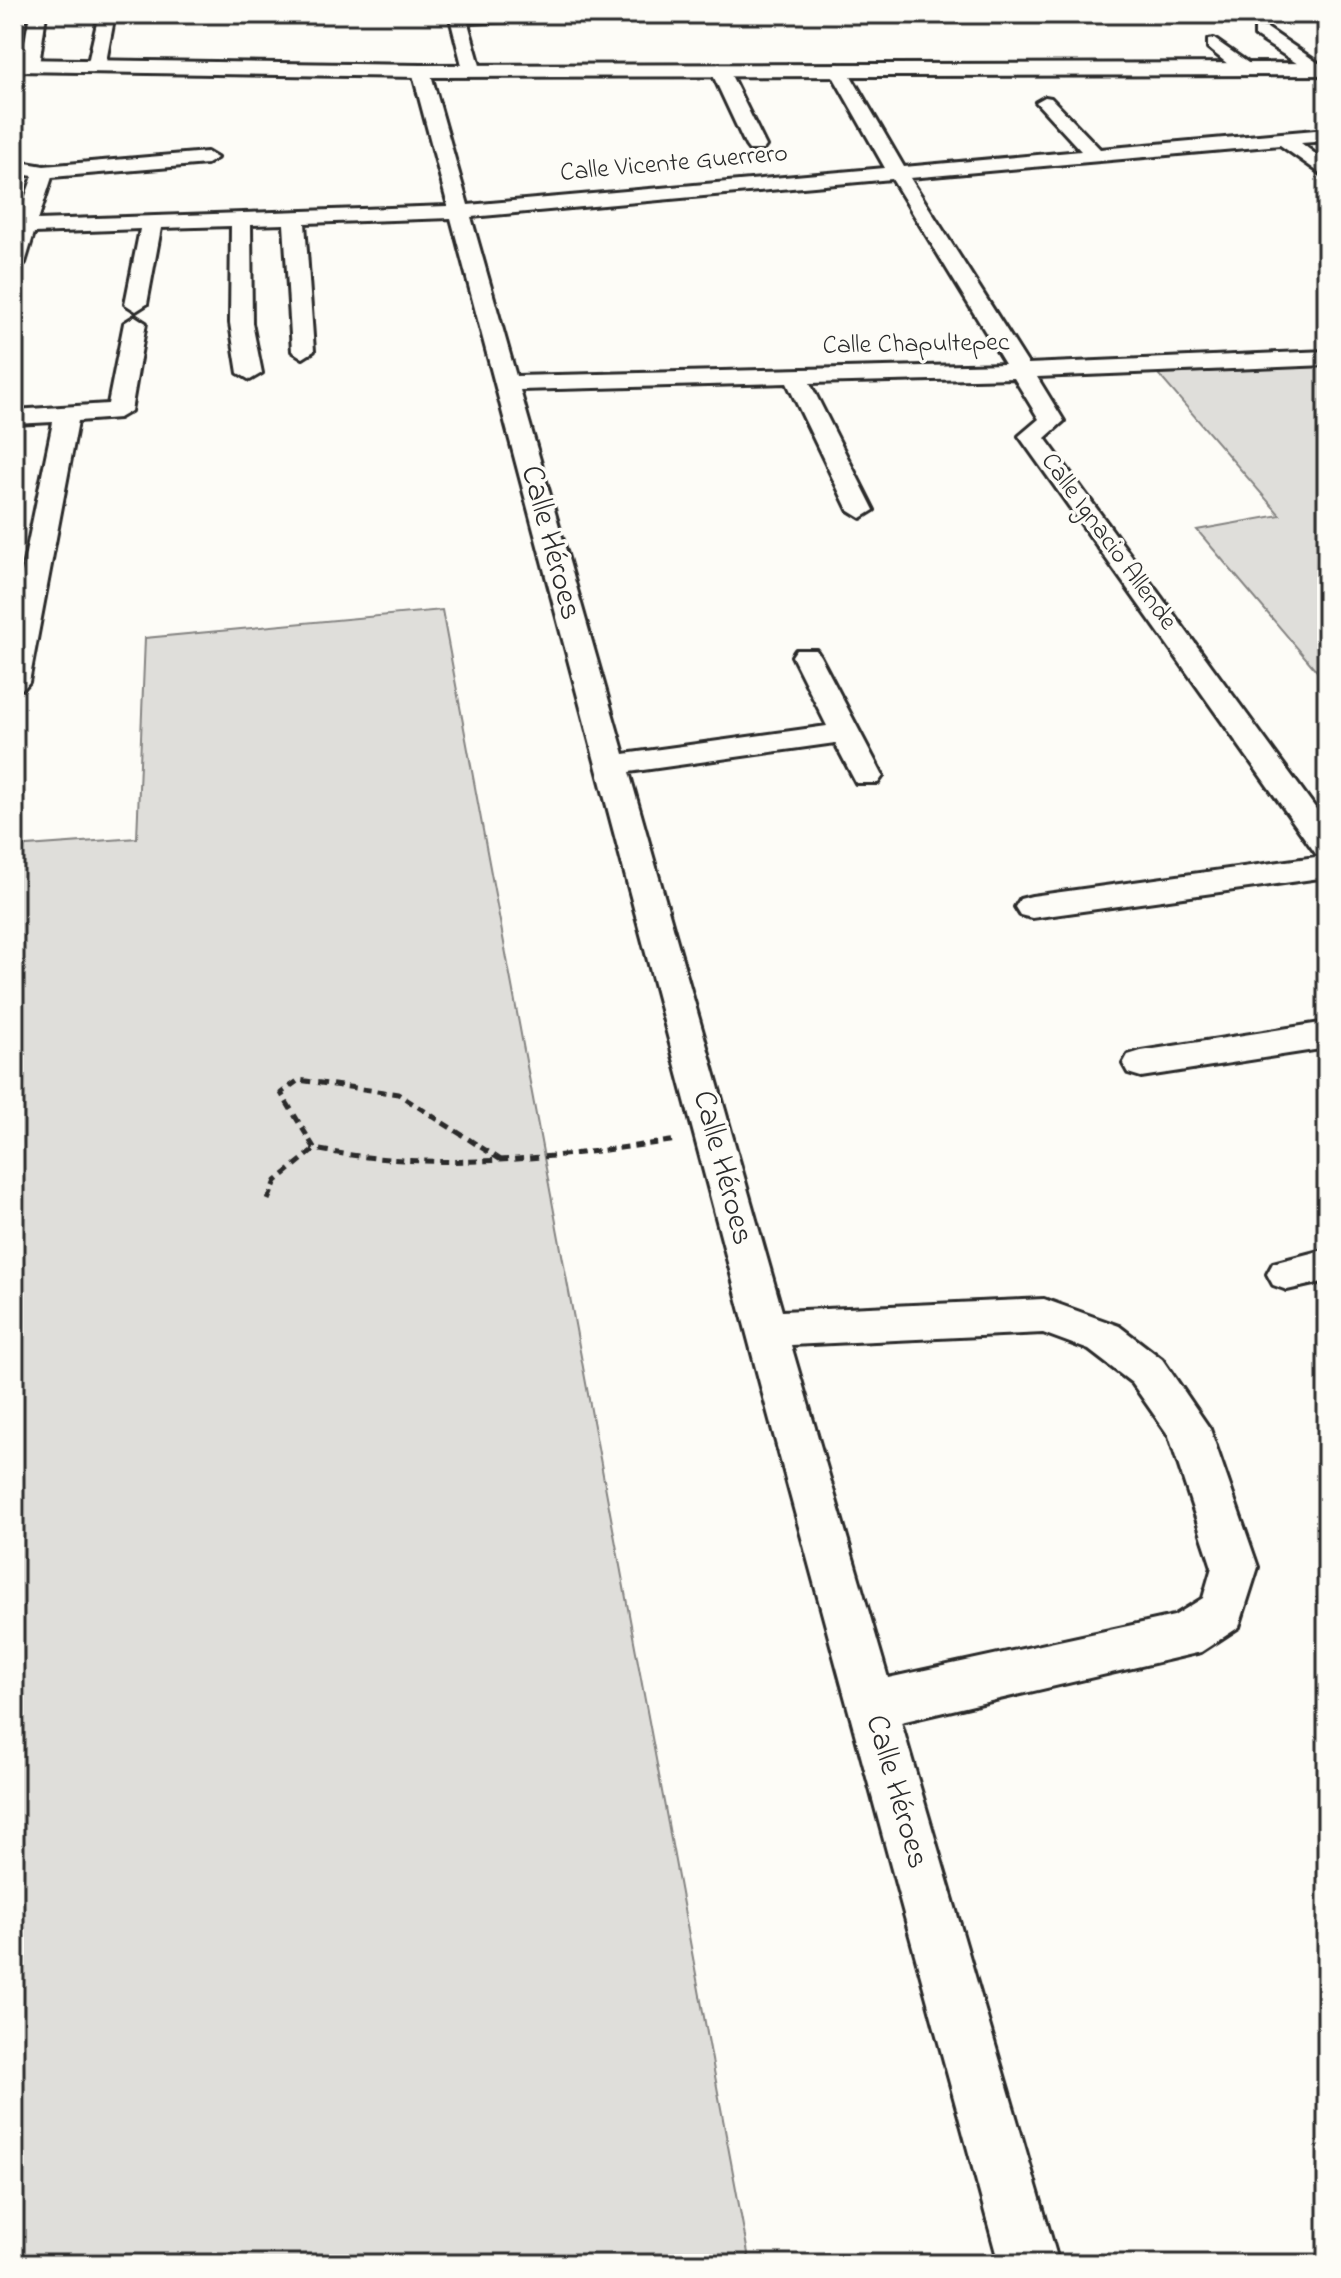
<svg xmlns="http://www.w3.org/2000/svg" width="1341" height="2278" font-family="'Indie Flower',sans-serif">
  <rect width="100%" height="100%" fill="#fdfcf7"/>
  <filter id="ink" filterUnits="userSpaceOnUse"><feTurbulence type="fractalNoise" baseFrequency=".0125" numOctaves="2"/><feDisplacementMap in="SourceGraphic" scale="16" xChannelSelector="R" yChannelSelector="G"/><feConvolveMatrix kernelMatrix="1 2 1 2 8 2 1 2 1" color-interpolation-filters="sRGB"/></filter>
  <g filter="url(#ink)">
    <!-- green -->
    <g fill="#dfdeda" stroke="#858482" stroke-width="2">
      <path d="M1327,366V683L1197,530L1280,515L1158,374Z"/>
      <path d="M442,610L750,2264H14V847L137,838L145,638Z"/>
    </g>
    <g fill="none" stroke-linecap="round" stroke-linejoin="round">
      <!-- minor casing -->
      <g stroke="#2b2b2b" stroke-width="6">
        <g id="minor">
          <path d="M30,14H46L39,65L30,70L21,65Z"/>
          <path d="M99,14H115L105,67L96,72L87,67Z"/>
          <path d="M449,14H556L548,19L468,23L481,69L472,74L463,69Z"/>
          <path d="M1261,27L1267,28L1327,69L1318,74L1312,73L1255,36V28Z"/>
          <path d="M1214,39L1251,65V73H1239L1208,48V40Z"/>
          <path d="M719,64L728,69L766,146L763,150H749L746,146L710,69Z"/>
          <path d="M838,64L847,69L904,167L1081,151L1036,102L1045,97L1051,98L1100,149L1327,129V141L1301,143L1327,163V178L1280,145L910,178L1028,364L1327,351V365L1037,377L1064,421L1045,438L1327,824V877L1032,918L1020,915L1015,907L1020,899L1032,896L1323,856L1316,854L1019,436L1039,419L1014,378L810,383L874,510L861,518L848,510L787,383L520,390L624,754L827,726L792,656L796,650H816L820,656L883,776L878,783H856L835,743L629,772L782,1311L1044,1299L1119,1326L1162,1359L1210,1429L1258,1567L1239,1627L1201,1652L901,1722L1059,2264H999L762,1391L451,218L305,223L314,351L303,358L292,351L284,224L251,225L252,323L262,373L250,380L238,373L230,323L231,226L161,228L147,304L136,311L125,304L140,229L34,233L25,263L14,269L15,227L33,176L14,173V161L44,166L207,152L217,158L207,164L52,177L38,220L448,206L412,71L421,66L430,71L468,205L885,168L829,69ZM892,179L1005,364L516,376L471,217ZM1043,1333L1089,1350L1132,1383L1169,1436L1212,1567L1203,1598L1174,1616L888,1678L791,1345Z"/>
          <path d="M135,316L146,323L131,411L119,418L78,421L29,682L24,688L14,691V611L53,422L14,424V410L108,404L124,323Z"/>
          <path d="M1327,1022V1048L1141,1077L1128,1073L1123,1064L1128,1055L1141,1051Z"/>
          <path d="M1327,1249V1281L1287,1290L1273,1285L1267,1274L1273,1263Z"/>
        </g>
      </g>
      <!-- secondary casing -->
      <g stroke="#2b2b2b" stroke-width="6">
        <path id="secondary" d="M14,59L421,65L1327,63V75L421,77L14,71Z"/>
      </g>
      <!-- path -->
      <g stroke="#2b2b2b" stroke-width="5" stroke-dasharray="9 6" stroke-linecap="butt">
        <path d="M501,1160L398,1094L299,1080L281,1093L315,1149C437,1173 555,1158 677,1140"/>
        <path d="M268,1200L276,1181L315,1149"/>
      </g>
      <!-- minor -->
      <use href="#minor" fill="#fdfcf7" fill-rule="evenodd"/>
      <!-- secondary -->
      <use href="#secondary" fill="#fdfcf7" fill-rule="evenodd"/>
    </g>
  </g>
  <g text-anchor="middle" dominant-baseline="central" stroke-width="7" stroke-linejoin="round" paint-order="stroke">
    <!-- far-street labels -->
    <g font-size="26" fill="#2b2b2b" stroke="#fdfcf7">
      <text transform="translate(674 164) rotate(-5)">Calle Vicente Guerrero</text>
      <text transform="translate(916 345) rotate(-1)">Calle Chapultepec</text>
      <text transform="translate(1108 542) rotate(54)">Calle Ignacio Allende</text>
    </g>
    <!-- street labels -->
    <g font-size="32" fill="#2b2b2b" stroke="#fdfcf7">
      <text transform="translate(550 543) rotate(75)">Calle Héroes</text>
      <text transform="translate(722 1168) rotate(75)">Calle Héroes</text>
      <text transform="translate(896 1792) rotate(74)">Calle Héroes</text>
    </g>
  </g>
  <!-- margin -->
  <rect width="1341" height="2278" fill="none" stroke="#fdfcf7" stroke-width="48"/>
  <rect x="24" y="24" width="1293" height="2230" fill="none" stroke="#2b2b2b" stroke-width="3" filter="url(#ink)"/>
</svg>
